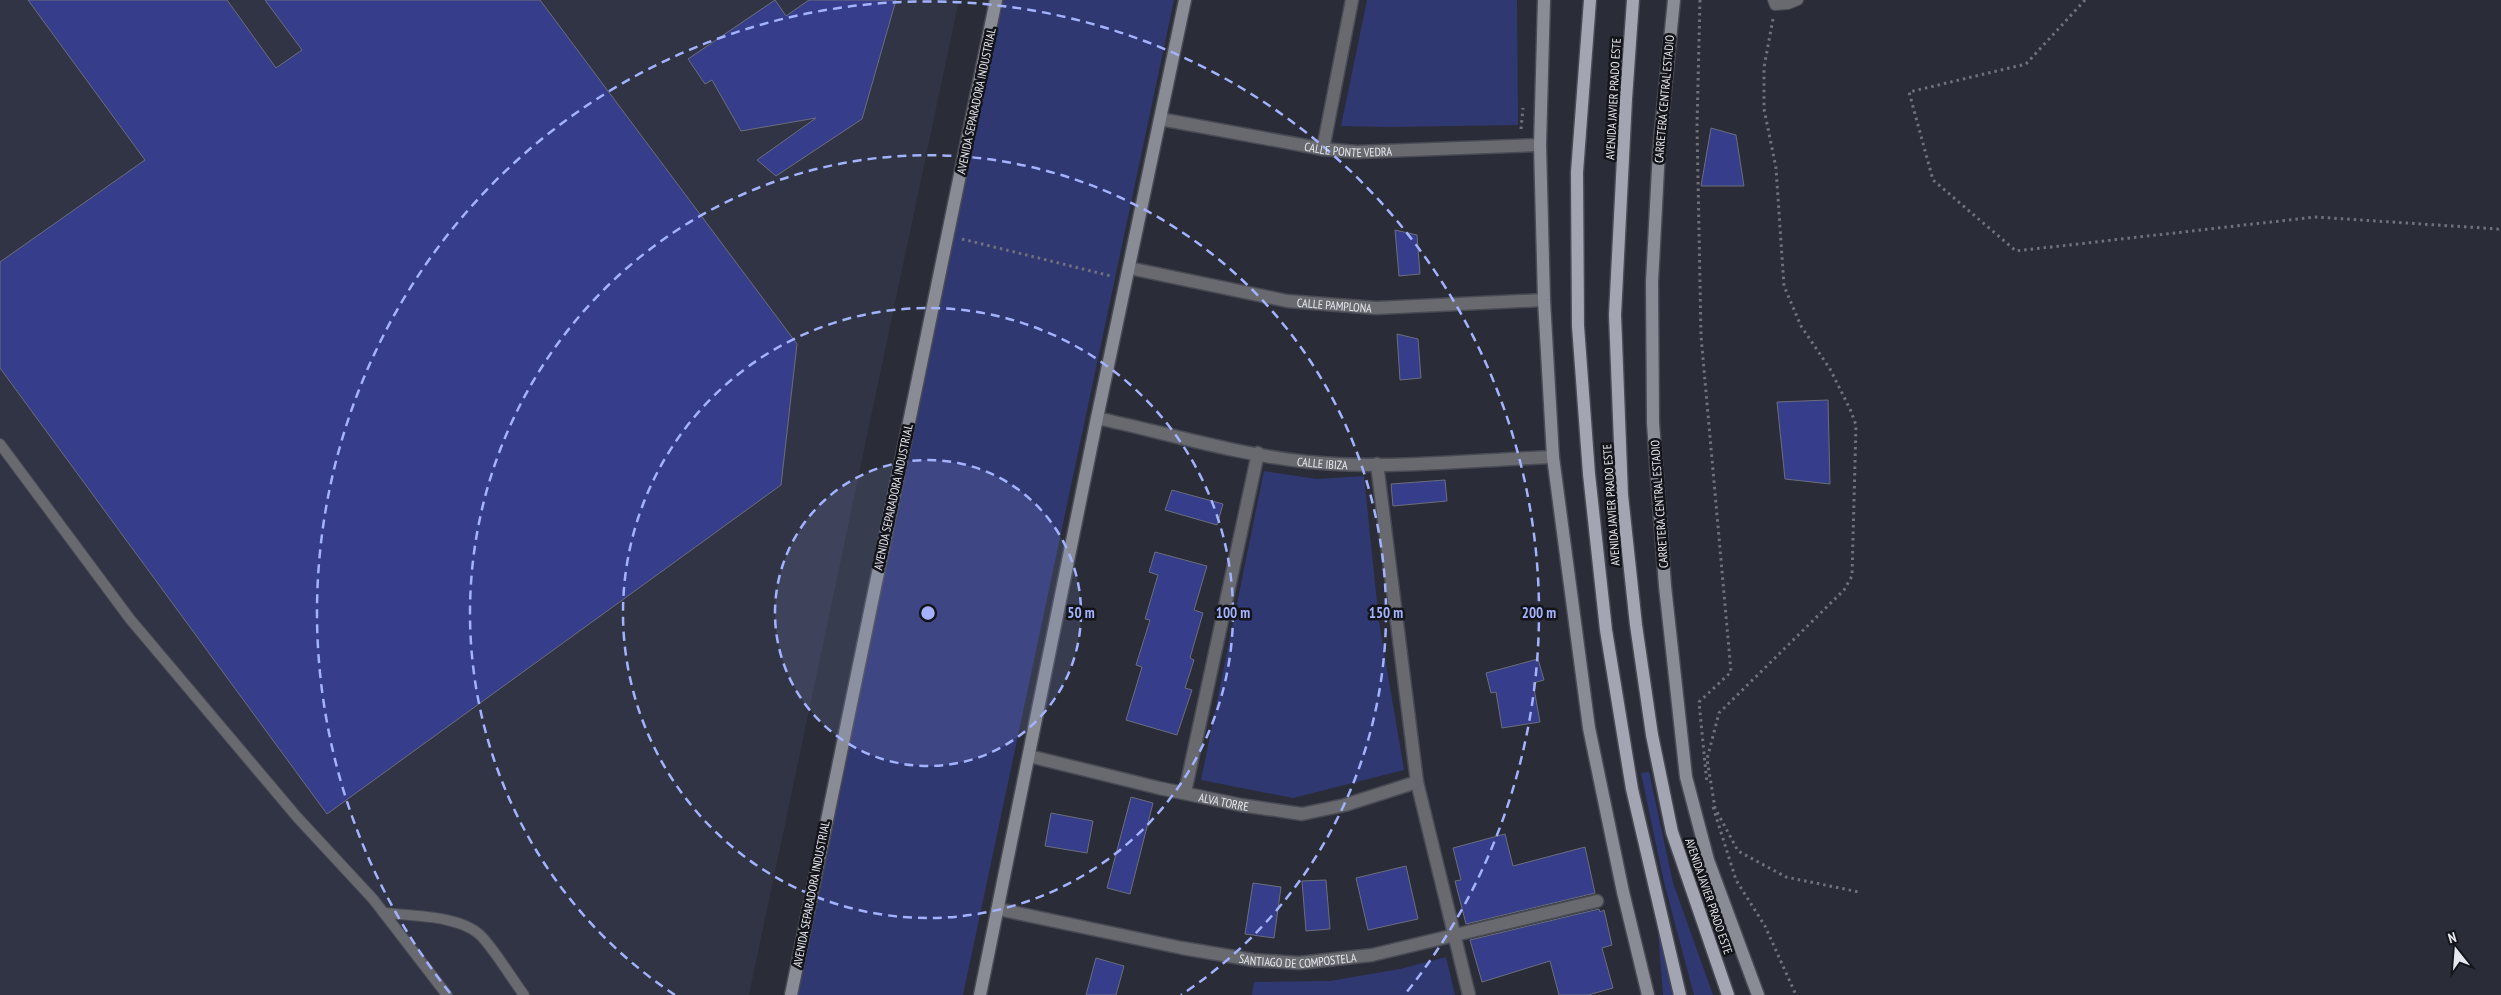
<svg xmlns="http://www.w3.org/2000/svg" width="2501" height="995" font-family="'PT Sans Narrow',sans-serif">
  <rect width="100%" height="100%" fill="#2a2c37"/>
  <!-- built -->
  <path fill="#303445" d="M0,0H959L749,995H0Z"/>
  <!-- green -->
  <g fill="#303872">
    <path d="M998,0H1174L963,995H791Z"/>
    <path d="M1367,0H1517L1518,125L1390,127L1341,126Z"/>
    <path d="M1264,471L1317,479L1364,476L1379,622L1404,770L1293,798L1201,780Z"/>
    <path d="M1649,772L1673,883L1713,995H1694L1664,882L1641,773Z"/>
    <path d="M1658,932L1677,995H1663Z"/>
    <path d="M1446,957L1455,995H1252L1254,982L1330,981L1400,969Z"/>
  </g>
  <!-- building -->
  <g fill="#363d8b" stroke="#6b6e7b">
    <path d="M28,0H227L276,68L302,50L265,0H540L797,344L781,485L327,814L0,368V262L145,160Z"/>
    <path d="M775,0L786,16L809,0H896L862,119L776,176L757,160L816,118L741,131L712,80L705,84L688,59Z"/>
    <path d="M1711,128L1736,135L1744,186H1701Z"/>
    <path d="M1395,230L1417,235L1420,274L1399,276Z"/>
    <path d="M1397,334L1418,339L1421,378L1400,380Z"/>
    <path d="M1828,400L1830,484L1785,479L1777,402Z"/>
    <path d="M1445,480L1447,501L1393,506L1391,484Z"/>
    <path d="M1172,490L1223,504L1217,525L1165,510Z"/>
    <path d="M1155,552L1207,566L1194,610L1203,613L1190,658L1194,660L1185,688L1192,690L1177,735L1126,720L1142,667L1136,665L1150,620L1145,619L1158,575L1149,572Z"/>
    <path d="M1538,659L1544,680L1533,683L1540,722L1502,728L1496,692L1491,693L1486,673Z"/>
    <path d="M1131,797L1153,803L1130,894L1107,888Z"/>
    <path d="M1051,813L1093,821L1087,853L1045,846Z"/>
    <path d="M1505,834L1513,866L1585,847L1595,893L1466,924L1455,881L1461,880L1453,848Z"/>
    <path d="M1406,866L1418,919L1368,930L1356,878Z"/>
    <path d="M1326,880L1330,929L1306,931L1302,881Z"/>
    <path d="M1253,883L1281,887L1274,938L1245,934Z"/>
    <path d="M1599,909L1600,912L1604,910L1612,945L1602,948L1613,988L1588,995H1559L1550,961L1482,982L1470,940Z"/>
    <path d="M1096,958L1124,966L1116,995H1086Z"/>
  </g>
  <g fill="none" stroke-linecap="round" stroke-linejoin="round">
    <!-- lane casing -->
    <g stroke="#484a54" stroke-width="12">
      <g id="lane">
        <path d="M1773,0L1775,5L1788,4L1798,0"/>
        <path d="M0,444L130,619L297,817L373,899L447,995"/>
        <path d="M384,913C412,916 463,915 483,938C498,955 510,976 524,995"/>
      </g>
    </g>
    <!-- street casing -->
    <g stroke="#484a54" stroke-width="15">
      <g id="street">
        <path id="s1" d="M1160,119L1323,149L1357,152L1540,145"/>
        <path d="M1323,149L1352,0"/>
        <path id="s2" d="M1129,268L1287,301L1376,308L1544,300"/>
        <path id="s3" d="M1097,418C1166,433 1239,455 1309,462C1390,470 1472,460 1553,457"/>
        <path d="M1377,464L1417,782L1469,995"/>
        <path id="s4" d="M1029,756L1159,788L1241,805L1302,814L1345,805L1417,782"/>
        <path d="M1185,792L1258,453"/>
        <path id="s5" d="M998,909L1182,948L1253,960L1299,963L1372,955L1597,901"/>
      </g>
    </g>
    <!-- secondary casing -->
    <g stroke="#484a54" stroke-width="15">
      <g id="secondary">
        <path d="M1544,0L1540,145L1544,300L1553,457L1589,728L1623,892L1648,995"/>
        <path d="M1674,0L1659,150L1652,282L1653,423L1665,586L1686,777L1708,860L1758,995"/>
        <path d="M791,995L996,0"/>
        <path d="M980,995L1097,418L1185,0"/>
      </g>
    </g>
    <!-- primary casing -->
    <g stroke="#484a54" stroke-width="15">
      <g id="primary">
        <path d="M1590,0L1577,172L1578,326L1589,474L1606,630L1632,789L1680,995"/>
        <path d="M1633,0L1626,99L1615,315L1622,495L1636,625L1652,735L1672,832L1728,995"/>
      </g>
    </g>
    <!-- path -->
    <g stroke="#70727b" stroke-width="3" stroke-dasharray="2.5 4" stroke-linecap="butt">
      <path d="M1700,0L1697,126L1701,336L1731,672L1699,702L1707,784"/>
      <path d="M2085,0L2026,64L1909,92L1933,180L2016,251L2315,217L2498,229L2501,227"/>
      <path d="M1773,19L1764,67V109L1776,168L1784,286L1801,326L1830,369L1850,409L1856,425L1852,576L1844,590L1719,713L1707,759L1715,808L1738,851L1786,877L1859,892"/>
      <path d="M1521,129L1523,108"/>
      <path d="M962,239L1111,276"/>
      <path d="M1713,807L1736,880L1765,926L1796,995"/>
    </g>
    <!-- lane -->
    <use href="#lane" stroke="#686a6f" stroke-width="10"/>
    <!-- street -->
    <use href="#street" stroke="#686a6f" stroke-width="12"/>
    <!-- secondary -->
    <use href="#secondary" stroke="#898c95" stroke-width="12"/>
    <!-- primary -->
    <use href="#primary" stroke="#a3a6b2" stroke-width="12"/>
  </g>
  <!-- distance rings -->
  <circle cx="928" cy="613" r="153" fill="#a3b2fd" fill-opacity=".12"/>
  <g fill="none" stroke="#a3b2fd" stroke-width="2.5" stroke-dasharray="9 6">
    <circle cx="928" cy="613" r="153"/>
    <circle cx="928" cy="613" r="305"/>
    <path d="M675 995A458 458 0 1 1 1181 995"/>
    <path d="M450 993A611 611 0 1 1 1406 993"/>
  </g>
  <g text-anchor="middle" dominant-baseline="central" stroke-width="5" stroke-linejoin="round" paint-order="stroke">
    <!-- street labels -->
    <g font-size="12" fill="#e6e8ef" stroke="#14151a">
      <text transform="translate(1613 99) rotate(-87)">AVENIDA JAVIER PRADO ESTE</text>
      <text transform="translate(1664 99) rotate(-85)">CARRETERA CENTRAL ESTADIO</text>
      <text transform="translate(976 101) rotate(-78)">AVENIDA SEPARADORA INDUSTRIAL</text>
      <text stroke="none"><textPath href="#s1" startOffset="191">CALLE PONTE VEDRA</textPath></text>
      <text stroke="none"><textPath href="#s2" startOffset="209">CALLE PAMPLONA</textPath></text>
      <text stroke="none"><textPath href="#s3" startOffset="230">CALLE IBIZA</textPath></text>
      <text transform="translate(893 497) rotate(-78)">AVENIDA SEPARADORA INDUSTRIAL</text>
      <text transform="translate(1659 504) rotate(-94)">CARRETERA CENTRAL ESTADIO</text>
      <text transform="translate(1611 505) rotate(-94)">AVENIDA JAVIER PRADO ESTE</text>
      <text stroke="none"><textPath href="#s4" startOffset="200">ALVA TORRE</textPath></text>
      <text transform="translate(811 894) rotate(-79)">AVENIDA SEPARADORA INDUSTRIAL</text>
      <text transform="translate(1709 896) rotate(71)">AVENIDA JAVIER PRADO ESTE</text>
      <text stroke="none"><textPath href="#s5" startOffset="305">SANTIAGO DE COMPOSTELA</textPath></text>
    </g>
  </g>
  <circle cx="928" cy="613" r="8" fill="#a3b2fd" stroke="#14151a" stroke-width="2.5"/>
  <g font-size="15" text-anchor="middle" font-weight="bold" fill="#a3b2fd" stroke="#14151a" stroke-width="5" stroke-linejoin="round" paint-order="stroke">
    <text x="1081" y="618">50 m</text>
    <text x="1233" y="618">100 m</text>
    <text x="1386" y="618">150 m</text>
    <text x="1539" y="618">200 m</text>
  </g>
  <!-- north arrow -->
  <g transform="translate(2456 950) rotate(343)" stroke="#14151a" stroke-width="4" paint-order="stroke">
  <path d="M0-4L9 19L0 12L-9 19Z" fill="#e6e8ef"/>
  <text y="-8" font-size="14" font-weight="bold" text-anchor="middle" fill="#e6e8ef">N</text>
  </g>
</svg>
